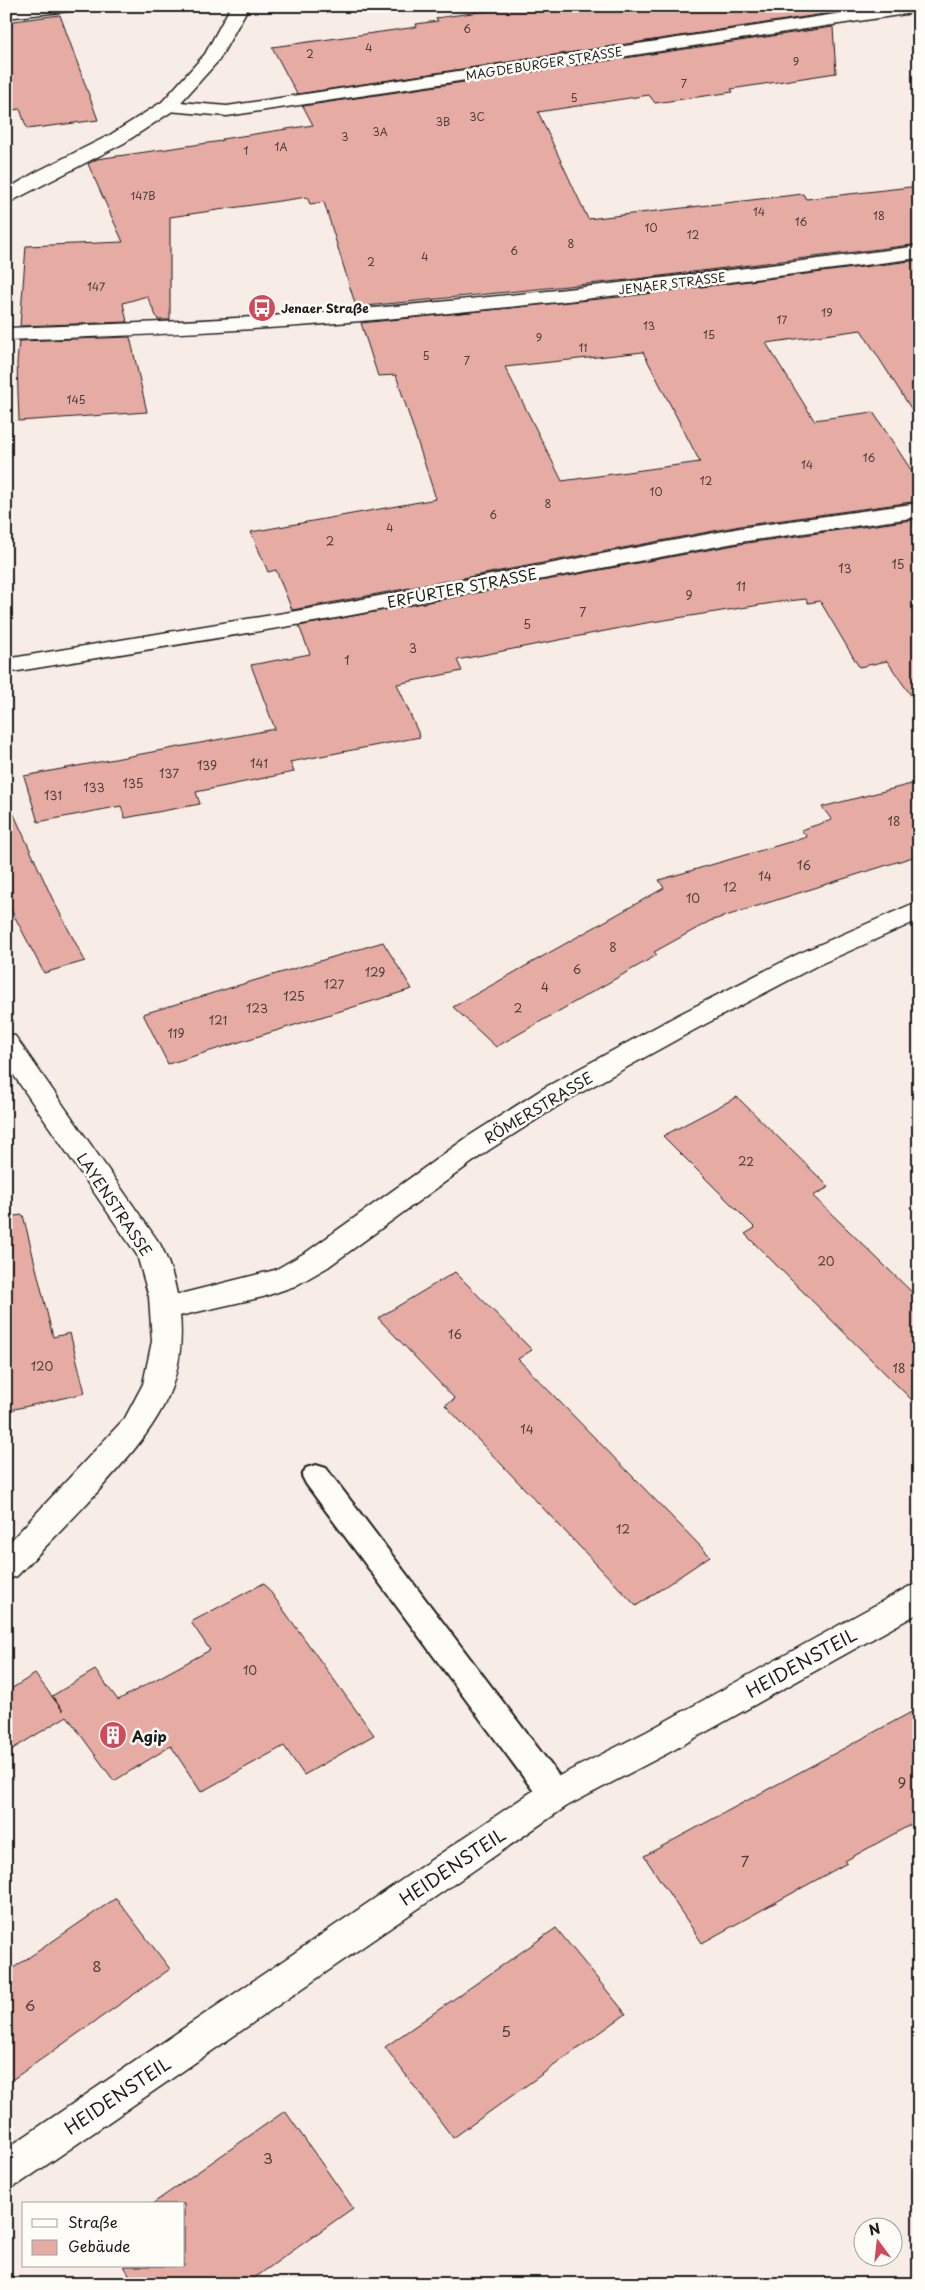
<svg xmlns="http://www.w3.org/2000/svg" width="925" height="2290" font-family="'Playpen Sans',sans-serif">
  <rect width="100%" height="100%" fill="#f8ece6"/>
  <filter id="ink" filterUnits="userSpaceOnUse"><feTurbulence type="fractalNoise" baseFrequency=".02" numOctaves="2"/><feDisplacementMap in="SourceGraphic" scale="10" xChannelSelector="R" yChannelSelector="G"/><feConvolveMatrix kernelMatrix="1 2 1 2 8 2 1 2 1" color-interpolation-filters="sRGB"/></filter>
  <g filter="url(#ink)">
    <!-- building -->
    <g fill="#e6aca4" stroke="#1c1c1c" fill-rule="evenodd">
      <path d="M522,6H831V13L297,94L272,47L417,27L416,24L438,21L436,18Z"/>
      <path d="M60,15L98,120L27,129L20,109L6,111V22Z"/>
      <path d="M833,27L836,73L731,89L733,92L655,103L649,95L538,112L588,219L803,194L806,199L919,186V244L628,280L356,307L324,202L310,204L307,197L170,217V320H158L147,296L123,303L127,322L20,326L26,246L123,242L88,164L97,159L222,141V139L313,125L303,106Z"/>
      <path d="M919,260V421L861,330L766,343L814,420L873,412L919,482V501L740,526L292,610L276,570L268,572L251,532L436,499L396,375L378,376L361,323L629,296ZM643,352L700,462L562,481L505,367Z"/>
      <path d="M130,337L147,412L19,421L17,363L19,341Z"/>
      <path d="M919,519V707L887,661L859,667L820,601L808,603L806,599L779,602L646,623L457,660L462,671L397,684L420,737L290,762L294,772L196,792L200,804L125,818L121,806L38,822L24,776L275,729L251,665L310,654L299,626L740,544Z"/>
      <path d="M919,782V855L710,921L654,952L657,955L496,1047L453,1007L664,888L659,880L807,837L801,830L832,820L822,807Z"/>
      <path d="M6,797L52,898L85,961L44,973L6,900Z"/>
      <path d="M383,942L412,989L168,1064L143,1014Z"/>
      <path d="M737,1097L829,1187L813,1196L919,1299V1407L745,1234L755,1228L663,1136Z"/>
      <path d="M23,1215L53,1337L70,1333L85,1393L6,1411V1217Z"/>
      <path d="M455,1272L532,1350L518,1359L710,1556L636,1606L445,1405L455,1399L378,1318Z"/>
      <path d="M264,1583L374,1735L304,1775L284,1746L201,1792L171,1746L114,1781L67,1716L6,1753V1692L35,1674L63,1711L52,1696L95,1670L118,1700L210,1650L191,1622Z"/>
      <path d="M919,1708V1820L845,1861L847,1863L702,1943L644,1856Z"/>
      <path d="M116,1898L170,1969L6,2084V1973Z"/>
      <path d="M556,1928L626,2014L453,2138L385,2047Z"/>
      <path d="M285,2111L353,2208L246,2284H135L124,2266H184V2204H152Z"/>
    </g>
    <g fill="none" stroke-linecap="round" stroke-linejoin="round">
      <!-- service casing -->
      <g stroke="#1c1c1c" stroke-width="4">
        <path id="service" d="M316,1465L326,1468L566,1785L570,1795L566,1805L555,1809L544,1805L306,1484L302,1476L306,1468Z"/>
      </g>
      <!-- minor casing -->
      <g stroke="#1c1c1c" stroke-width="3">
        <g id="minor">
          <path d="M20,6H78L76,10L70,11L6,18V8Z"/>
          <path d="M889,6H919V12L227,116L168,111L162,110L159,106L162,102L168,101L227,106Z"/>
          <path d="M919,246V258C725,283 532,307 337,323C227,332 117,336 6,340V328C117,324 227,320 337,311C532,295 725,271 919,246Z"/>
          <path d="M919,503V517L740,542L320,621L6,673V659L320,607L740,528Z"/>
          <path d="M919,901V920L816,966L696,1029L564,1102L489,1150L328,1267L295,1286L263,1297L166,1319L156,1316L152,1308L156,1300L275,1270L308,1251L469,1136L544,1088L678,1015L798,954Z"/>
          <path d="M919,1584V1613L670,1752L567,1806L19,2184L6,2189V2149L543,1784L646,1732L908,1587Z"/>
        </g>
      </g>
      <!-- tertiary casing -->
      <g stroke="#1c1c1c" stroke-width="3">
        <g id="tertiary">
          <path d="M231,6H249L219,60L174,110L124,143L6,204V190L36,172L110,135L162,102L205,54Z"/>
          <path d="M6,1034L15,1036L160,1244C170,1263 176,1285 179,1306C190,1388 152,1431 101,1488C74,1518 45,1547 17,1576L6,1580V1546L125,1418L143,1384L152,1341L149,1297L137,1255L6,1064Z"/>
        </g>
      </g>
      <!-- service -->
      <use href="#service" fill="#fdfcf7" fill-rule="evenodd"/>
      <!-- minor -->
      <use href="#minor" fill="#fdfcf7" fill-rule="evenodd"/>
      <!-- tertiary -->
      <use href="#tertiary" fill="#fdfcf7" fill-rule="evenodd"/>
    </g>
  </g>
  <!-- icons -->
  <defs>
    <g id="bus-disc" transform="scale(1.4375)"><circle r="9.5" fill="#d1495b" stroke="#fdfcf7"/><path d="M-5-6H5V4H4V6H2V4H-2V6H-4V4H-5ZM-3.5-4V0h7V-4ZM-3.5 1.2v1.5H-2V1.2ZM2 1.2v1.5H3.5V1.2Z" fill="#fff"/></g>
    <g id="building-disc" transform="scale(1.4375)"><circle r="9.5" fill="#d1495b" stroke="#fdfcf7"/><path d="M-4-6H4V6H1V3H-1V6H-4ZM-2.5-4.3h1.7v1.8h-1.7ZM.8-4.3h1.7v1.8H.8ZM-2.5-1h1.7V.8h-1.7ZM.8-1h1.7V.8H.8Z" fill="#fff"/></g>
  </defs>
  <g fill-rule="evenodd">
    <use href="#bus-disc" x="262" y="308"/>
    <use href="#building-disc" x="113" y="1735"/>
  </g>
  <g text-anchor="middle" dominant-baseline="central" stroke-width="5" stroke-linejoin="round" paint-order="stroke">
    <!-- far-number labels -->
    <g font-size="11" fill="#4e403e">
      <text x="467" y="28">6</text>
      <text x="369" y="47">4</text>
      <text x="310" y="53">2</text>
      <text x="796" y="61">9</text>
      <text x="684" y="83">7</text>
      <text x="574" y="97">5</text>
      <text x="477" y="116">3C</text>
      <text x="443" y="121">3B</text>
      <text x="380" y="131">3A</text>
      <text x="345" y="136">3</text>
      <text x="281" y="146">1A</text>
      <text x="246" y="150">1</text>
      <text x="143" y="195">147B</text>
      <text x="759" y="211">14</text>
      <text x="879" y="215">18</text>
      <text x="801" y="221">16</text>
      <text x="651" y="227">10</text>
      <text x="693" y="234">12</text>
      <text x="571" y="243">8</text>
      <text x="514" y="250">6</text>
      <text x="425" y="256">4</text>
      <text x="371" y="261">2</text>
      <text x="96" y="286">147</text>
      <text x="827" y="312">19</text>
      <text x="782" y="319">17</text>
      <text x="649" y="325">13</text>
      <text x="709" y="334">15</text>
      <text x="539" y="337">9</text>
      <text x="583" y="347">11</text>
      <text x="426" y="355">5</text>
      <text x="467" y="360">7</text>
      <text x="76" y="399">145</text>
      <text x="869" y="457">16</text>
      <text x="807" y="464">14</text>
      <text x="706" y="480">12</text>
      <text x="656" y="491">10</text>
      <text x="548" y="503">8</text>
      <text x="493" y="514">6</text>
      <text x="390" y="527">4</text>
    </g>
    <!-- far-street labels -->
    <g font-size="12" fill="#1c1c1c" stroke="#fdfcf7">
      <text transform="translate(544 63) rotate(-9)">MAGDEBURGER STRASSE</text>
      <text transform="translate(672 283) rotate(-7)">JENAER STRASSE</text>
    </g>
    <!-- far-poi labels -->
    <g font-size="12" font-weight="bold" fill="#1c1c1c" stroke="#fdfcf7" text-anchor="start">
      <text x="281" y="308">Jenaer Straße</text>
    </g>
    <!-- number labels -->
    <g font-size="12" fill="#4e403e">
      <text x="330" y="541">2</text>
      <text x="898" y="564">15</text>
      <text x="845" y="568">13</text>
      <text x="741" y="586">11</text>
      <text x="689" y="595">9</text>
      <text x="583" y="612">7</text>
      <text x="527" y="624">5</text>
      <text x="413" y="648">3</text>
      <text x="347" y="660">1</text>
      <text x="259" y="763">141</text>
      <text x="207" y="765">139</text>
      <text x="169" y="773">137</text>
      <text x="133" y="783">135</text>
      <text x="94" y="787">133</text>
      <text x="53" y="795">131</text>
      <text x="894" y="821">18</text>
      <text x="804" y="865">16</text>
      <text x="765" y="876">14</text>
      <text x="730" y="887">12</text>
      <text x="693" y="898">10</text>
      <text x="613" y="947">8</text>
      <text x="577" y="969">6</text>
      <text x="375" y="972">129</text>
      <text x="334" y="984">127</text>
      <text x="545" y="987">4</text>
      <text x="294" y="996">125</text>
      <text x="257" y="1008">123</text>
      <text x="518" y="1008">2</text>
      <text x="218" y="1020">121</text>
      <text x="176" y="1033">119</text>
      <text x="746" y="1161">22</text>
      <text x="826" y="1261">20</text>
      <text x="455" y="1334">16</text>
      <text x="42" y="1366">120</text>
      <text x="899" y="1368">18</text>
      <text x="527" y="1429">14</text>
      <text x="623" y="1529">12</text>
      <text x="250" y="1670">10</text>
    </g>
    <!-- street labels -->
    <g font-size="15" fill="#1c1c1c" stroke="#fdfcf7">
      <text transform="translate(462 587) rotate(-11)">ERFURTER STRASSE</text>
      <text transform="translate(538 1107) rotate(-31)">RÖMERSTRASSE</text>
      <text transform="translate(115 1204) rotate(56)">LAYENSTRASSE</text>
    </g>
    <!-- poi labels -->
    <g font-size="15" font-weight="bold" fill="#1c1c1c" stroke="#fdfcf7" text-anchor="start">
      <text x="132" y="1735">Agip</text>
    </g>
    <!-- near-number labels -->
    <g font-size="15" fill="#4e403e">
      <text x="902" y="1781">9</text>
      <text x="745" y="1860">7</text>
      <text x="97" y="1965">8</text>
      <text x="30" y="2004">6</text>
      <text x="506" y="2030">5</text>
      <text x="268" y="2157">3</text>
    </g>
    <!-- near-street labels -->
    <g font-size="18" fill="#1c1c1c" stroke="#fdfcf7">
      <text transform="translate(801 1662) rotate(-29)">HEIDENSTEIL</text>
      <text transform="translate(452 1866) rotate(-34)">HEIDENSTEIL</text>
      <text transform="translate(117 2095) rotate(-34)">HEIDENSTEIL</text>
    </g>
  </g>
  <!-- margin -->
  <rect width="925" height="2290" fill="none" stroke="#fdfcf7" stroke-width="25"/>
  <rect x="12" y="12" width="900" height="2265" fill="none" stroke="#1c1c1c" stroke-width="2" filter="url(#ink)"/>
  <!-- legend -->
  <rect x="22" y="2202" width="162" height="65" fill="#fdfcf7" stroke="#a3a29f"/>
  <rect x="32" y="2219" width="25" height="8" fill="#fdfcf7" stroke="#a3a29f"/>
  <text x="68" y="2228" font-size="15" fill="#1c1c1c">Straße</text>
  <rect x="32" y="2240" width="25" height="15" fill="#e6aca4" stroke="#a3a29f"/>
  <text x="68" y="2252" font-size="15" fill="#1c1c1c">Gebäude</text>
  <!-- north arrow -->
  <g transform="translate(878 2242) rotate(345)"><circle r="24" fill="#fdfcf7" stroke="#a3a29f"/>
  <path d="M0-4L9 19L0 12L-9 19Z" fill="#d1495b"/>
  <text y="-8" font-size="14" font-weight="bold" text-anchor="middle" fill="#1c1c1c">N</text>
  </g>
</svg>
